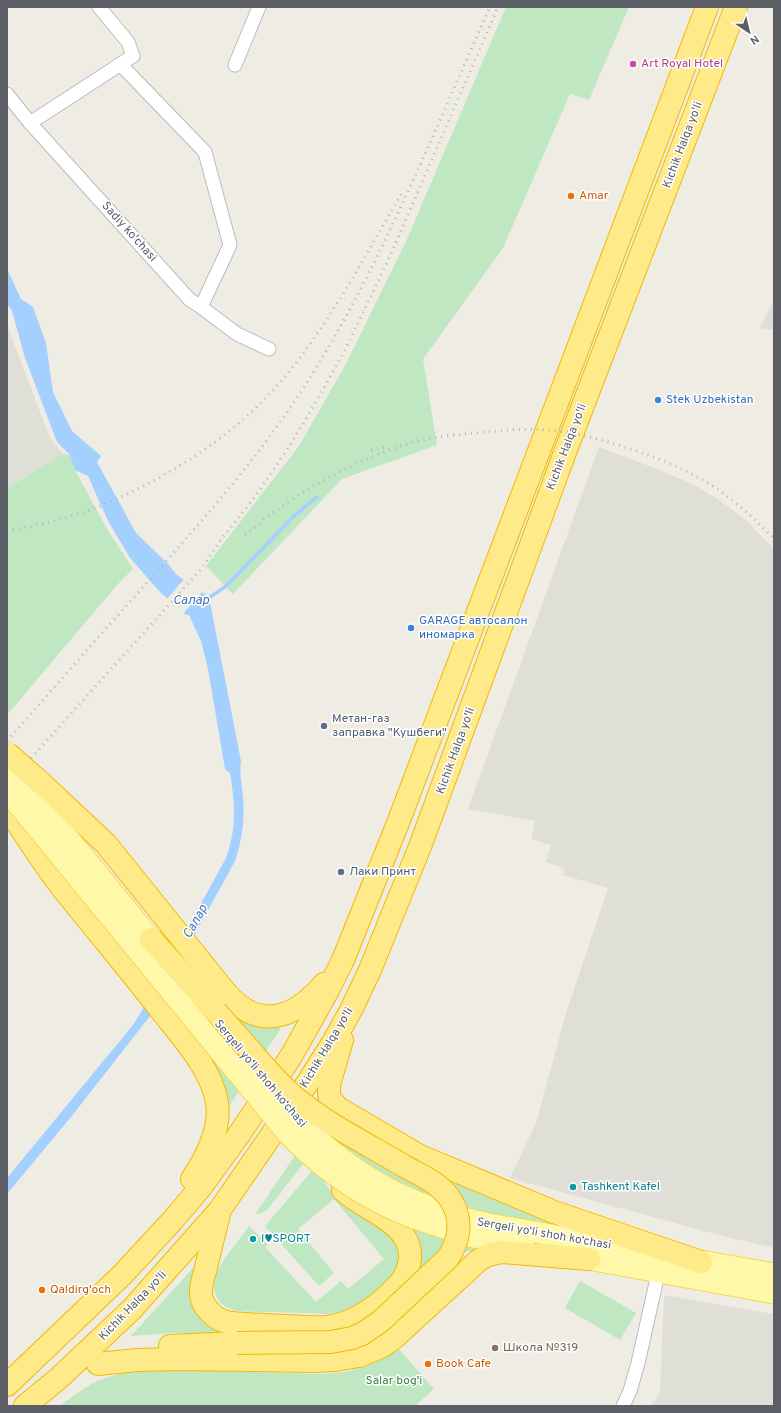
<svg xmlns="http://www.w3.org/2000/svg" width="781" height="1413" font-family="Overpass,sans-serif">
  <rect width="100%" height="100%" fill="#efede3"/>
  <!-- industrial -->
  <g fill="#dfdfd8">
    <path d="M774,298V330L760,328L770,307Z"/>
    <path d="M7,325L50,438L63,454L7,488Z"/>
    <path d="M599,447L665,472L698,487L722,502L746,520L774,549V1248L715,1234L510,1178L536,1123L566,1013L608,888L563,875L564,868L546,862L551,845L531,839L535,821L468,809Z"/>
    <path d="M664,1295L774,1314V1406H649L656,1400L660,1391Z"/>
  </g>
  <!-- green -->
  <g fill="#bfe7c2">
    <path d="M506,7H629L589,100L570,94L503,248L423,359L437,445L342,479L233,594L206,566L299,446L347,362L408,237Z"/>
    <path d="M63,454L70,455L75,470L107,529L133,569L117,585L7,715V488Z"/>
    <path d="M219,999L262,1026L271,1028H281L228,1108L226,1096L184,1026Z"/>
    <path d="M318,1094L319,1100L339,1118L268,1209L264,1212L258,1214L256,1213L300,1148L316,1106Z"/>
    <path d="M351,1125L583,1230L552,1229L442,1203L397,1182L348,1152L324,1182C327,1186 330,1190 334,1194C349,1207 369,1215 385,1229C397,1239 404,1261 393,1276C391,1279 387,1281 384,1284C367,1299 351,1311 328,1314C307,1313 285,1312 264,1312C253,1311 238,1313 228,1308C216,1302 211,1289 215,1277C219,1263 240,1239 249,1226L268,1244L265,1247L316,1302L341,1281L348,1289L384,1259L334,1199L298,1229L334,1273L319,1286L265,1226Z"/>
    <path d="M410,1225L486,1247L461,1253L419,1270C423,1253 422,1239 410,1225Z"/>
    <path d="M195,1266L191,1284L222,1331V1334L173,1333L131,1336Z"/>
    <path d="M580,1281L636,1313L620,1340L565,1308Z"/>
    <path d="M399,1349L434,1389L415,1406H60C72,1397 84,1387 98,1381C136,1365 181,1370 221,1371C255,1372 288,1373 321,1374C352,1373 373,1366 399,1349Z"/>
  </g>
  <!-- water -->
  <path fill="#a3d0ff" d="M7,269L21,299L33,307L46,343L53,392L72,431L101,456L97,462L136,533L167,563L177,575L209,597L241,761C239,774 242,785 243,798C245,820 242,840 235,861L150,1016L71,1117L7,1194V1178L133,1025L143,1009L226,858C237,827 235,804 230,773L225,769L208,669L201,641L189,615H186L159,591L130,558L108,521L88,476L75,470L70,455L57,442L25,358L12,311L7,304Z"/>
  <!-- pier -->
  <g fill="#efede3">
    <path d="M185,578L204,590L182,615L166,600Z"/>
    <path d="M7,1365L8,1366L46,1406H24L7,1387Z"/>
  </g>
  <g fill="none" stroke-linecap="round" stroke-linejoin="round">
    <!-- stream -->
    <path stroke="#a3d0ff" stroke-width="3.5" d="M206,600L226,586L295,515L317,497"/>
    <!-- street casing -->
    <g stroke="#b8bbc0" stroke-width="15">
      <g id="street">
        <path d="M120,64L205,152L230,245L201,307"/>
        <path d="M235,65L259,7"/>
        <path d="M7,94L30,123L190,300L201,307L237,334L269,349"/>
        <path d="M30,123L133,56L128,42L99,7"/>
        <path d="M623,1406L630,1391L638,1363L660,1265"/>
      </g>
    </g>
    <!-- primary casing -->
    <g stroke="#f7d654" stroke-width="23">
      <g id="primary">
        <path d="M422,1204L459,1217L488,1224L774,1274"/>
        <path d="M414,1218L469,1236L524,1247"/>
        <path d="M572,1256L774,1293"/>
      </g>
    </g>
    <!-- highway casing -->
    <g stroke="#f2b900" stroke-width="24">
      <g id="highway">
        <path d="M7,807C24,833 41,860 60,885C94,928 129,969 163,1013C183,1038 212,1070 217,1103C221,1129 206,1158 192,1179"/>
        <path d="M226,993C259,1031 294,1019 324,984"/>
        <path d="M342,1040L329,1085V1092L330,1099L338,1108L420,1156L554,1212L701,1262"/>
        <path d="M219,1214C215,1230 211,1247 207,1263C203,1282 194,1296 210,1312C216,1319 223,1322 232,1323C250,1325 268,1325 286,1326C299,1326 313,1328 326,1327C355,1324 381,1304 400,1283C410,1271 414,1252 405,1238C394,1218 361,1207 343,1190"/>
        <path d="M170,1346L237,1343"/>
        <path d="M98,1364L137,1360L178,1359L317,1361L335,1360L359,1356L381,1347L394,1338L479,1260L488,1255L502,1252L589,1259"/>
        <path d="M7,1385L123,1274L172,1221L201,1187L238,1136L275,1081L293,1053L327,992L343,960L398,823L707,7"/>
        <path d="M25,1406L59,1378L132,1309L219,1211L308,1082L332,1044L351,1010L370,970L421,844L564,455L736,7"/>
      </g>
    </g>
    <!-- street -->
    <use href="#street" stroke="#fff" stroke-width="13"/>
    <!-- primary -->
    <use href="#primary" stroke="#fff8a8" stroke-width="21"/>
    <!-- highway -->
    <use href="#highway" stroke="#ffea8a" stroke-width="22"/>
    <!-- rail -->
    <g stroke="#b5b6b6" stroke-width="3" stroke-dasharray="1 5" stroke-linecap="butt">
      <path d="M371,450L386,447"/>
      <path d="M7,531C38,525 71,518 100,506C164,480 231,438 277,386C327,329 363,259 402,193"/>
      <path d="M245,535C257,526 268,515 281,507C318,481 370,454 414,442C433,437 454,435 474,433C498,431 522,428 546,430C568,431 588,436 608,442C642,452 676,464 706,482C732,497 753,518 774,538"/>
      <path d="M7,741C52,690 97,638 143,587C195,529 248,470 292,405C346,326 386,240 425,154C447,105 468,56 490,7"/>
      <path d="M7,785L201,569L223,537L251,502L277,465L305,421L343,354L387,263L498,7"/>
    </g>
    <!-- primary-bridge casing -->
    <g stroke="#f7d654" stroke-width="23" stroke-linecap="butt">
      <g id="primary-bridge">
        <path d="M7,763L162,953"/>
        <path d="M7,791L287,1133C323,1170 366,1200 414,1218"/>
        <path d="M248,1063C297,1124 347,1175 422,1204"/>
      </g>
    </g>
    <!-- highway-bridge casing -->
    <g stroke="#f2b900" stroke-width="24" stroke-linecap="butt">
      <g id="highway-bridge">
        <path d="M7,753L41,783L106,844L226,993"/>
        <path d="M151,939C182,973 212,1007 242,1041C260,1061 277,1083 298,1100C330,1126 369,1145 404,1166C420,1175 440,1183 450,1199C463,1218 460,1240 448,1258L381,1321L362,1334L352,1338L331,1342L237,1343"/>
      </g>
    </g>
    <!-- primary-bridge -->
    <use href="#primary-bridge" stroke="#fff8a8" stroke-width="21"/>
    <!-- highway-bridge -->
    <use href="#highway-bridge" stroke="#ffea8a" stroke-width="22"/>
  </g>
  <!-- markers -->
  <circle fill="#d1479c" stroke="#fff" stroke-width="1.5" cx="633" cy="64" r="4"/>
  <g fill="#e8710a" stroke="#fff" stroke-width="1.5">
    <circle cx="571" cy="196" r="4"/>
    <circle cx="42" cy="1290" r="4"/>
    <circle cx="428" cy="1364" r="4"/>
  </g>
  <g fill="#3f7fe0" stroke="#fff" stroke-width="1.5">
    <circle cx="658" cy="400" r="4"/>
    <circle cx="411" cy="628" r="4"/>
  </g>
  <g fill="#5c6f8a" stroke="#fff" stroke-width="1.5">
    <circle cx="324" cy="726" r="4"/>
    <circle cx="341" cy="872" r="4"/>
  </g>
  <g fill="#0f9aa8" stroke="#fff" stroke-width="1.5">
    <circle cx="573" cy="1187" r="4"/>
    <circle cx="253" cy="1239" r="4"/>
  </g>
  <circle fill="#8d6e63" stroke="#fff" stroke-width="1.5" cx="495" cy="1348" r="4"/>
  <g text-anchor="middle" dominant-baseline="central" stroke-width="3" stroke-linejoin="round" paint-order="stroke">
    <!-- hotel labels -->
    <g font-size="12" fill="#b23c85" stroke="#fff" text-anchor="start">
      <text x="641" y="64">Art Royal Hotel</text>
    </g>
    <!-- street labels -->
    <g font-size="12" fill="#5b5f65" stroke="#fff">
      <text transform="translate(683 145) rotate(-69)">Kichik Halqa yo'li</text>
      <text transform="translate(129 232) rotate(48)">Sadiy ko'chasi</text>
      <text transform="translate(567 447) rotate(-69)">Kichik Halqa yo'li</text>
      <text transform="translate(456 751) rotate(-70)">Kichik Halqa yo'li</text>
      <text transform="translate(327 1048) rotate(-59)">Kichik Halqa yo'li</text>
      <text transform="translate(260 1074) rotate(50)">Sergeli yo‘li shoh ko‘chasi</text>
      <text transform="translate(544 1234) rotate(10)">Sergeli yo‘li shoh ko‘chasi</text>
      <text transform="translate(133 1306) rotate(-46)">Kichik Halqa yo'li</text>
    </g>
    <!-- food labels -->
    <g font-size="12" fill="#c56008" stroke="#fff" text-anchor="start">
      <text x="579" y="196">Amar</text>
      <text x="50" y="1290">Qaldirg'och</text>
      <text x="436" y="1364">Book Cafe</text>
    </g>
    <!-- shop labels -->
    <g font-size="12" fill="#366cbe" stroke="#fff" text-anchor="start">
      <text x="666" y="400">Stek Uzbekistan</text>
      <text x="419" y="621">GARAGE автосалон<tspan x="419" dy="14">иномарка</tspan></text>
    </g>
    <!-- service labels -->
    <g font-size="12" fill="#4e5e75" stroke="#fff" text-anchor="start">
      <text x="332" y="719">Метан-газ<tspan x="332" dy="14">заправка "Кушбеги"</tspan></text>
      <text x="349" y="872">Лаки Принт</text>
    </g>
    <!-- culture labels -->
    <g font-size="12" fill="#0d838f" stroke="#fff" text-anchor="start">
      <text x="581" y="1187">Tashkent Kafel</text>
      <text x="261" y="1239">I♥SPORT</text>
    </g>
    <!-- education labels -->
    <g font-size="12" fill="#785e54" stroke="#fff" text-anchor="start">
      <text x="503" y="1348">Школа №319</text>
    </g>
    <!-- park labels -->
    <g font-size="12" fill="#31863c" stroke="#fff">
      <text x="394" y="1381">Salar bog'i</text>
    </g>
    <!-- water labels -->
    <g font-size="13" font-style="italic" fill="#3e73bf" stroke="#fff">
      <text x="191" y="601">Салар</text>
      <text transform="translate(196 922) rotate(-61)">Салар</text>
    </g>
  </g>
  <!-- border -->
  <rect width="781" height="1413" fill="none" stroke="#5b5f65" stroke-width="16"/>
  <!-- north arrow -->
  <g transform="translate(749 32) rotate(145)" stroke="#ffffff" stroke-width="3" paint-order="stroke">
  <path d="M0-3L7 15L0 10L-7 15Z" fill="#5b5f65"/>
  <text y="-6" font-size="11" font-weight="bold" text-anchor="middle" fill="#5b5f65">N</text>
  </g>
</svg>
